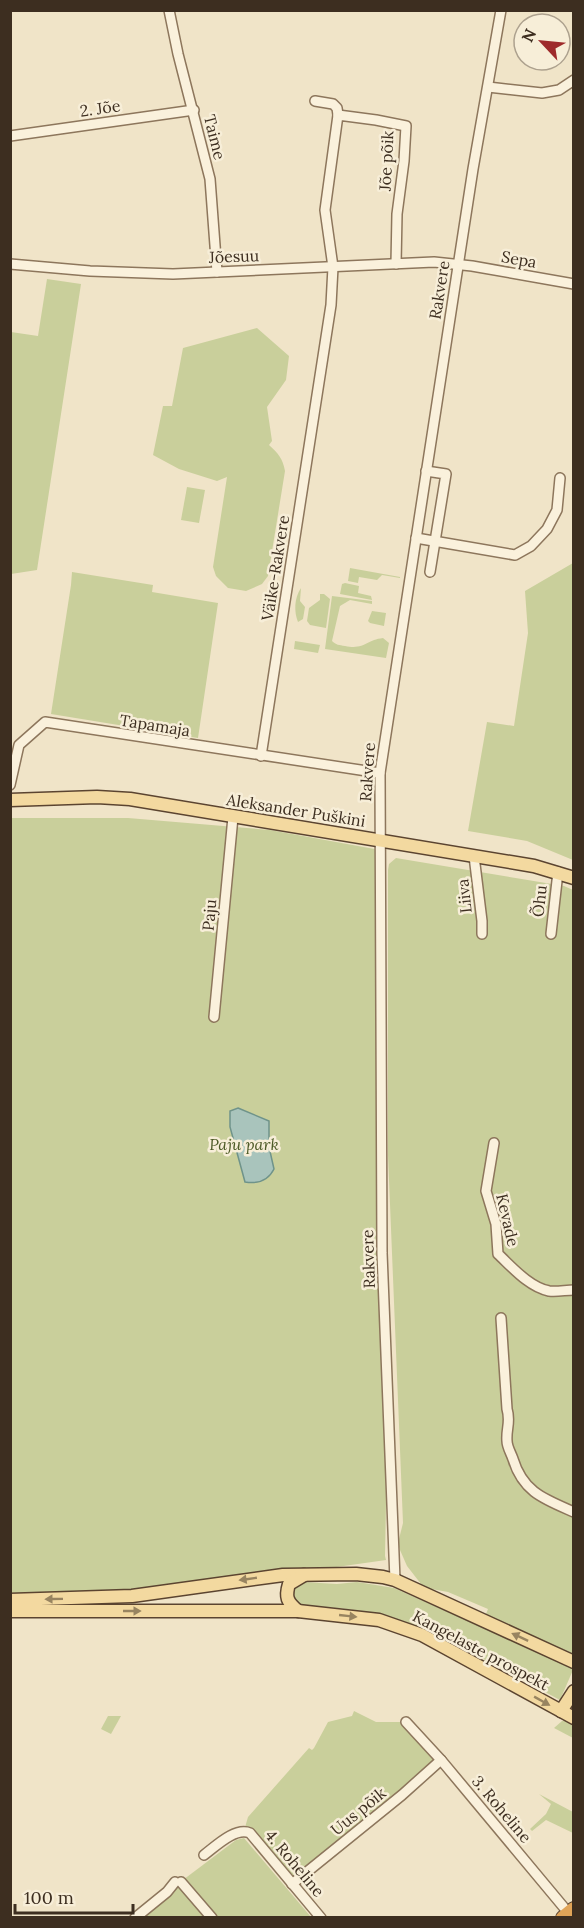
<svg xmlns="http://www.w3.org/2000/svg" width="584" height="1928" font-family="Lora,serif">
  <rect width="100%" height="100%" fill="#f0e4c8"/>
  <!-- green -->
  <g fill="#c9cf9b">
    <path d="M47,279L81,284L37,570L11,574V332L38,336Z"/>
    <path d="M257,328L289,356L286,380L267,407L272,441L269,445C278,453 283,459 285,471L268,576L262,584L246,591L228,588L216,576L213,567L227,477L217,481L179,469L153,455L163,406H172L183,348Z"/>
    <path d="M187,487L205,490L199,523L181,520Z"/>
    <path d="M573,563V860L527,841L468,831L487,722L514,726L528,633L525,591Z"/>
    <path d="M350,568L400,577V578L382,575L377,580L359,577L358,583L348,581Z"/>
    <path d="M72,572L153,585L152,592L218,603L198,738L51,714L71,585Z"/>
    <path d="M345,583L359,586L358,593L371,596L372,600L340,594L342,584Z"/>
    <path d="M301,588L300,601L305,607L303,619L298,622C294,612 294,598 301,588Z"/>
    <path d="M320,594H324L330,599L326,628L310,625L307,621L309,608L320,600Z"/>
    <path d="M332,596L372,601V604L350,600L340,606L332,641C336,645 339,645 345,646C365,650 366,640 383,638L389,643L386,658L325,649Z"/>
    <path d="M372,611L386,613L384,626L370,623L368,621Z"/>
    <path d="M295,641L320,645L318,653L294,649Z"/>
    <path d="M10,818H128L270,830L380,850L386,1504L385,1556L386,1560L141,1595L11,1594Z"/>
    <path d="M396,858L564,886L573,890V1655L486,1614L488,1609L448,1592L426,1588L421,1584L407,1566L400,1550L398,1543L403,1523L388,1155V870L389,864Z"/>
    <path d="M303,1582L337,1584L357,1582L394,1588L573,1668V1670L560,1700L431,1631L382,1615L347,1609L299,1605L291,1594L293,1588Z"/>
    <path d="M354,1711L376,1722H406L441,1760L292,1884L244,1831L248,1817L309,1748L312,1750L314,1748L328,1722L352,1716Z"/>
    <path d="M108,1716H121L111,1734L101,1729Z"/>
    <path d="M562,1721H568L573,1725V1738L554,1728Z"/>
    <path d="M539,1794L573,1812V1833L546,1820L532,1831L530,1829L546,1814L551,1804Z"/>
    <path d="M513,1822L520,1825L521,1844L511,1832V1824Z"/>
    <path d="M244,1838L311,1917L136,1918L167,1892L236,1840Z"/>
  </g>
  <!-- water -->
  <path fill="#a9c4bc" stroke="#6f938a" stroke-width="1.5" d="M238,1108L269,1121V1147L274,1169C268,1181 257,1184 245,1182L230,1127V1111Z"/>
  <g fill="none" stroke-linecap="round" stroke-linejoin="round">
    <!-- minor casing -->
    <g stroke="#8d765c" stroke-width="12">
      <g id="minor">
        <path d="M169,10L178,54L210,179L217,272"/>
        <path d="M488,87L542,93L559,90L574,80"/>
        <path d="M315,101L333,104L337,108L338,115"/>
        <path d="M10,136L194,110"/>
        <path d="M10,264L90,271L173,274L434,262L472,266L574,284"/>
        <path d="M426,471L446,474L430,572"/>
        <path d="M416,538L515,555L531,546L547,529L557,510L560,478"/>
        <path d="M261,756L331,305L333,267L325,210L338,115L376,120L406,126L404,161L397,214L396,264"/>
        <path d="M10,785L19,745L45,722L380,773"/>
        <path d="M474,856L482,921V934"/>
        <path d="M551,934L558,872"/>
        <path d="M214,1017L233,817"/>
        <path d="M494,1143L486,1191L496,1224L498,1254C512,1267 529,1287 549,1291C557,1292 566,1290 574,1290"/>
        <path d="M501,1318L507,1409C511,1422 506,1428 507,1441C507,1447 511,1453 513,1459C523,1492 544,1499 574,1512"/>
        <path d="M395,1580L382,1253L380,773L473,169L501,10"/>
        <path d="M406,1722L441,1760L571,1916"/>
        <path d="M204,1855C216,1846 235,1827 250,1833L321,1918"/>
        <path d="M181,1882L212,1918"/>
        <path d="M292,1884L402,1795L441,1760"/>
        <path d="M135,1918L167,1892L175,1882"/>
      </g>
    </g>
    <!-- major casing -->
    <g stroke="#5b4430" stroke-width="15">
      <g id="major">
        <path d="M10,800L97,797L130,799L534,866L574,878"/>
        <path d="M10,1600L132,1596L283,1575L356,1574L383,1577L395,1580L574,1662"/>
        <path d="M10,1611H298L379,1620L422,1635L574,1718"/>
        <path d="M298,1611C287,1602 285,1597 289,1584L304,1575"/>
        <path d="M561,1711L574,1691"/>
      </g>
    </g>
    <!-- highway casing -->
    <g stroke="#5b4430" stroke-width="16">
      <path id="highway" d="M563,1918L574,1909"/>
    </g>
    <!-- minor -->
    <use href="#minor" stroke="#faf1dc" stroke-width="9"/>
    <!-- major -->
    <use href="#major" stroke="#f3d9a0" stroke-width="12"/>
    <!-- highway -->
    <use href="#highway" stroke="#e0a458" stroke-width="14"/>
  </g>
  <!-- one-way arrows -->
  <defs><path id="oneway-solid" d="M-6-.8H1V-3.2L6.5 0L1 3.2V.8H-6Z" transform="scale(1.5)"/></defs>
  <g fill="#988460">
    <use href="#oneway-solid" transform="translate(248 1579) rotate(172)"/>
    <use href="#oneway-solid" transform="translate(54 1599) rotate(179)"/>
    <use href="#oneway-solid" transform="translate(132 1611)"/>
    <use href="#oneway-solid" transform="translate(348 1616) rotate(6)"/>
    <use href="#oneway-solid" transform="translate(520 1637) rotate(-155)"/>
    <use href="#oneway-solid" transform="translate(542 1701) rotate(29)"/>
  </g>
  <g text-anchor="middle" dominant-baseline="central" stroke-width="5" stroke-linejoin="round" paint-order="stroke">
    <!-- street labels -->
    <g font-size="16" fill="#3d2e20" stroke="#f7eed8">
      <text transform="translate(100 108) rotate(-8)">2. Jõe</text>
      <text transform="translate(215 137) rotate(76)">Taime</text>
      <text transform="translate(386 161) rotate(-87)">Jõe põik</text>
      <text transform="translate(234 256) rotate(-2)">Jõesuu</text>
      <text transform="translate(519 259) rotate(10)">Sepa</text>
      <text transform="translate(439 290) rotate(-81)">Rakvere</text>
      <text transform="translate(275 568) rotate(-81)">Väike-Rakvere</text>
      <text transform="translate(155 725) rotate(9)">Tapamaja</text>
      <text transform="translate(367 772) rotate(-86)">Rakvere</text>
      <text transform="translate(296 810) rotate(9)">Aleksander Puškini</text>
      <text transform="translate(464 896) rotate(-96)">Liiva</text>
      <text transform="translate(539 901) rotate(-84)">Õhu</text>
      <text transform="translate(209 915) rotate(-85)">Paju</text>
      <text transform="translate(508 1220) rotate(77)">Kevade</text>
      <text transform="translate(368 1259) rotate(-92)">Rakvere</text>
      <text transform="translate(481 1650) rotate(28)">Kangelaste prospekt</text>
      <text transform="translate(502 1809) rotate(50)">3. Roheline</text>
      <text transform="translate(358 1811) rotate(-39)">Uus põik</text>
      <text transform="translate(295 1863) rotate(50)">4. Roheline</text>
    </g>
    <!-- park labels -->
    <g font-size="16" font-style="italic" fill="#4d5a26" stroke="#f7eed8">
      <text x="244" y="1144">Paju park</text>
    </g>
  </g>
  <!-- border -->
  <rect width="584" height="1928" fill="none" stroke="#3d2e20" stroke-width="24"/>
  <!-- north arrow -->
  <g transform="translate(542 42) rotate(296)"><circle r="28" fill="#f7eed8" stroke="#ada18e" stroke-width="1.5"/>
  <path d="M0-4.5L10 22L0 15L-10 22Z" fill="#9e2a2b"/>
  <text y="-9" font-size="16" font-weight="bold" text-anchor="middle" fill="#3d2e20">N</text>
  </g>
  <!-- scale -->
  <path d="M15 1904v9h118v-9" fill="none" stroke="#3d2e20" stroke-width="3"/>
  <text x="24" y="1904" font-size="18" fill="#3d2e20" stroke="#f7eed8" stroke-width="4.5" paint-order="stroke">100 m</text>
</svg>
